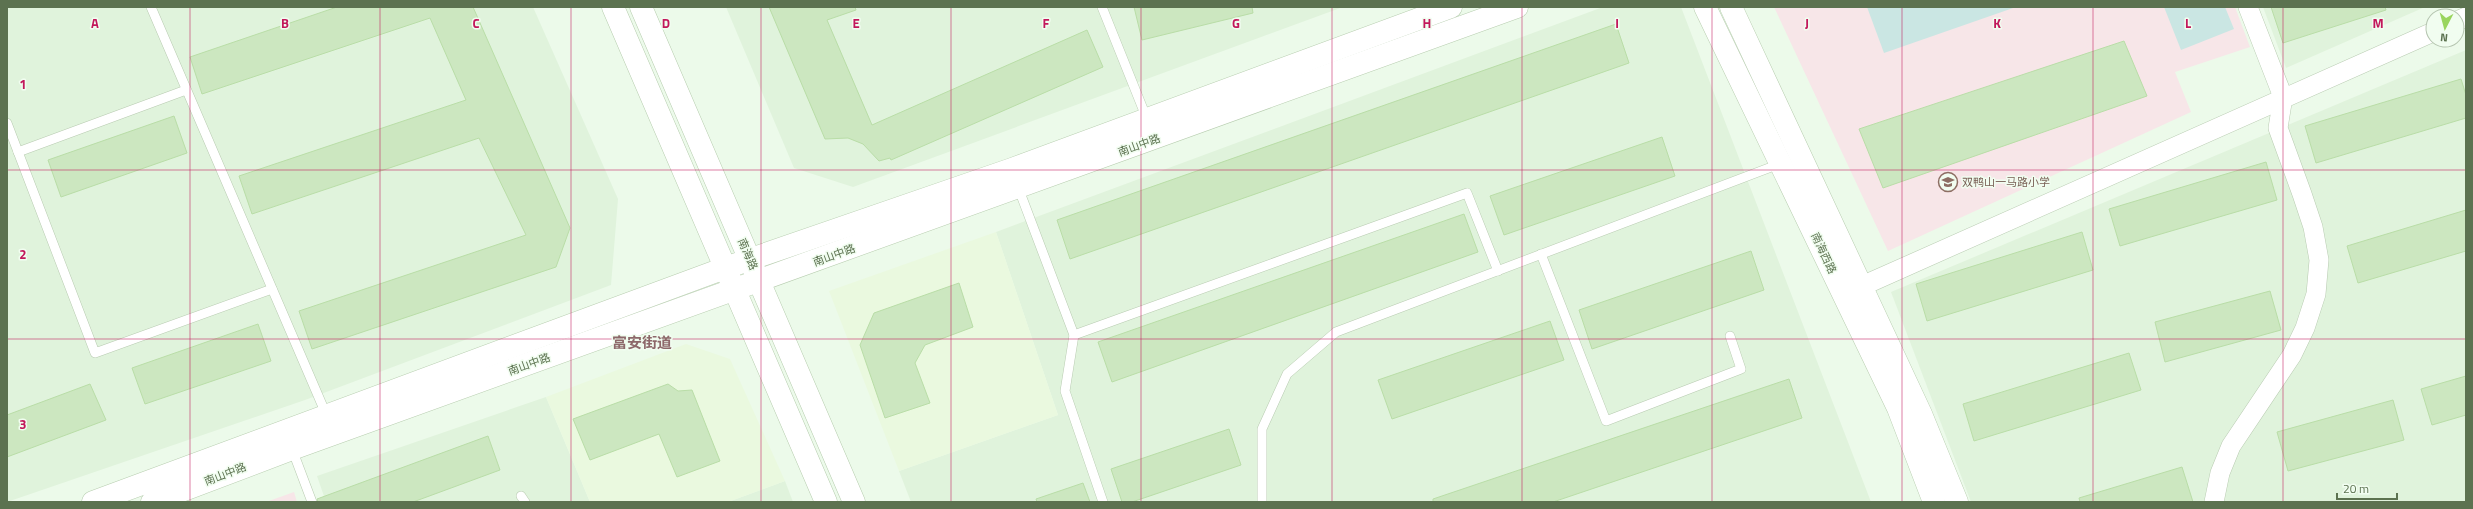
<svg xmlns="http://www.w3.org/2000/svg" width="2473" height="509" font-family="'Titillium Web','Noto Sans SC',sans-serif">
  <rect width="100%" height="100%" fill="#ecfaea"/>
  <!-- residential -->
  <g fill="#e0f3dc">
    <path d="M7,7H533L618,199L611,285L305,400L7,502Z"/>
    <path d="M726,7H1343L853,187L794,168Z"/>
    <path d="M1603,7H1681L1871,502H911L899,471L1058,415L996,232Z"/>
    <path d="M2263,7H2425L2286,68Z"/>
    <path d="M2466,50V502H1971L1891,292Z"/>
    <path d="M546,397L590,502H326L317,476Z"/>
    <path d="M785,481L793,502H728Z"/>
  </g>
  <!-- commercial -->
  <g fill="#eaf9df">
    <path d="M996,232L1058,415L899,471L829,291Z"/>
    <path d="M686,344L730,359L785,481L728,502H590L546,397Z"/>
  </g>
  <!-- education -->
  <g fill="#f7e6e8">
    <path d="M1774,7H2235L2250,47L2175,72L2191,112L1888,251Z"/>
    <path d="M294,492L297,502H266Z"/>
  </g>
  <!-- pitch -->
  <g fill="#cae6e3">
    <path d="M1867,7H2016L1884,53Z"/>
    <path d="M2164,7H2225L2234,29L2181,50Z"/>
  </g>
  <!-- building -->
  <g fill="#cce7c0" stroke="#b9dda7">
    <path d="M337,7H473L570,228L556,267L312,349L299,311L526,235L479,138L252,214L239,176L466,100L430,18L202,94L190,57Z"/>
    <path d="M769,7H855L856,10L827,20L872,125L1087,30L1103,67L891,160L890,158L879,161L863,144L848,138L825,139Z"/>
    <path d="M1134,7H1252L1253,13L1142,40Z"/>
    <path d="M2271,7H2385L2386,10L2283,43Z"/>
    <path d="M1616,24L1629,63L1070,259L1057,220Z"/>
    <path d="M2124,41L2147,96L1883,188L1859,129Z"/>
    <path d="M2461,79L2466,95V118L2316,163L2305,126Z"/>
    <path d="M174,116L187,153L61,197L48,160Z"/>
    <path d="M1662,137L1675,176L1504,235L1490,196Z"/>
    <path d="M2266,162L2277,200L2120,246L2109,209Z"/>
    <path d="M2466,210V251L2358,283L2347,246Z"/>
    <path d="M1464,214L1478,252L1112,382L1098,342Z"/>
    <path d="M2082,232L2093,270L1927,321L1916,284Z"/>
    <path d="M1751,251L1764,290L1592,349L1579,310Z"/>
    <path d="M959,283L973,327L925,345L915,363L930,403L885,418L860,345L874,313Z"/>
    <path d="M2270,291L2281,330L2165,362L2155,322Z"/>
    <path d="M1550,321L1564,360L1392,419L1378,380Z"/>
    <path d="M258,324L271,361L145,404L132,368Z"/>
    <path d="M2129,353L2141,390L1974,441L1963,404Z"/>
    <path d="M2466,376V415L2432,425L2421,389Z"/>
    <path d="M1789,379L1802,418L1553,502H1433V499Z"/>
    <path d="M90,384L106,420L7,457V415Z"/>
    <path d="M668,384L678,391L692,390L720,461L677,477L659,434L590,460L573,419Z"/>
    <path d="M2393,400L2404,440L2288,471L2277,432Z"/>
    <path d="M1229,429L1241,465L1132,502H1122L1111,469Z"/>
    <path d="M488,436L500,470L413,502H318L317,499Z"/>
    <path d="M2182,467L2193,502H2080L2079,498Z"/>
    <path d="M1083,483L1090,502H1037L1036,499Z"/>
  </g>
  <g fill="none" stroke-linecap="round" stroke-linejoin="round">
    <!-- lane casing -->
    <g stroke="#b8cbb1" stroke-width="10">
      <g id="lane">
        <path d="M151,7L326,414"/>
        <path d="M1102,7L1147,119"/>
        <path d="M7,123L95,353L272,289"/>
        <path d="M18,152L186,90"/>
        <path d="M1018,187L1074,335"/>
        <path d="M1541,254L1606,421L1741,369L1730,336"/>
        <path d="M292,449L312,502"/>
        <path d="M521,496L525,502"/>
        <path d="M1103,502L1065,391L1074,335L1467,193L1498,271"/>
        <path d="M1262,502V429L1287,374L1336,332L1782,163"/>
      </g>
    </g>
    <!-- street casing -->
    <g stroke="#b8cbb1" stroke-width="20">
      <g id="street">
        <path d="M2457,21L2466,17"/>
        <path d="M1862,286L2433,32"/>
        <path d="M2214,502L2220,473L2231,446L2292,355L2305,328L2316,294L2319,260L2313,227L2302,194L2278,128L2283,97L2248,7"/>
      </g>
    </g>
    <!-- secondary casing -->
    <g stroke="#b7cdaf" stroke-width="23">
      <g id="secondary">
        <path d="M613,7L826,502"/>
        <path d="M641,7L854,502"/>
        <path d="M1705,7L1898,408L1934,502"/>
        <path d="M1731,7L1921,414L1957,502"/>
        <path d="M93,502L725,268L1012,169L1451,7"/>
        <path d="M152,502L292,449L1517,7"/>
      </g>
    </g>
    <!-- lane -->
    <use href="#lane" stroke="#fff" stroke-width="9"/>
    <!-- street -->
    <use href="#street" stroke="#fff" stroke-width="19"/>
    <!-- secondary -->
    <use href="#secondary" stroke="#fff" stroke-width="22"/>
  </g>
  <!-- grid -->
  <path fill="none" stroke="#c2185b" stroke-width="1" stroke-opacity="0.55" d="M190,7V502M380,7V502M571,7V502M761,7V502M951,7V502M1141,7V502M1332,7V502M1522,7V502M1712,7V502M1902,7V502M2093,7V502M2283,7V502M7,170H2466M7,339H2466"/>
  <!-- icons -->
  <defs>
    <g id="school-ring" transform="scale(1)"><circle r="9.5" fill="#f1fdf0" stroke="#8d6e63" stroke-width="1.5"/><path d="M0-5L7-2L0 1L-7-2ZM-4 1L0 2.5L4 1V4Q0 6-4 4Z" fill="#8d6e63"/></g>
  </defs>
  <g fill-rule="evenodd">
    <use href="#school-ring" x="1948" y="182"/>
  </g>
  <g text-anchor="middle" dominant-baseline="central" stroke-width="3" stroke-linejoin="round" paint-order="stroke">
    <!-- street labels -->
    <g font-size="11" fill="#5c7250" stroke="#f1fdf0">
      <text transform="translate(1139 145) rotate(-20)">南山中路</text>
      <text transform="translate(1824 253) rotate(65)">南海西路</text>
      <text transform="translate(748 254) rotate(67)">南海路</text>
      <text transform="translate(834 255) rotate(-20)">南山中路</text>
      <text transform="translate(529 364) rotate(-20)">南山中路</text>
      <text transform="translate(225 474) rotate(-21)">南山中路</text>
    </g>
    <!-- education labels -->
    <g font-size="11" fill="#785e54" stroke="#f1fdf0" text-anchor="start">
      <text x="1962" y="182">双鸭山一马路小学</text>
    </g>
    <!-- district labels -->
    <g font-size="15" font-weight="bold" fill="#8d686a" stroke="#f1fdf0">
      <text x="642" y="342">富安街道</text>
    </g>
  </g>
  <g font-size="13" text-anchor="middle" font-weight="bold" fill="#c2185b" stroke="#f1fdf0" stroke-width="3" stroke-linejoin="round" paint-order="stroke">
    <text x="95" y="28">A</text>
    <text x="285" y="28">B</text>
    <text x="476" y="28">C</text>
    <text x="666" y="28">D</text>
    <text x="856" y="28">E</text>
    <text x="1046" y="28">F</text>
    <text x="1236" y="28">G</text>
    <text x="1427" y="28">H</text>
    <text x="1617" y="28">I</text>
    <text x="1807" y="28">J</text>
    <text x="1997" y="28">K</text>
    <text x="2188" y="28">L</text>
    <text x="2378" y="28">M</text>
    <text x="23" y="89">1</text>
    <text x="23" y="259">2</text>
    <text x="23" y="429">3</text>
  </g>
  <!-- border -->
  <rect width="2473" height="509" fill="none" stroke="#5c7250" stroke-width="16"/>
  <!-- north arrow -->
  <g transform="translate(2445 28) rotate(186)"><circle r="19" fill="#f1fdf0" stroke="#b5c5b0"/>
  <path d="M0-3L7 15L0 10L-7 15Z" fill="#99d55e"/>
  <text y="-6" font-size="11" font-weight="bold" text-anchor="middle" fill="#5c7250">N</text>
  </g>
  <!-- scale -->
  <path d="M2337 493v6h60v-6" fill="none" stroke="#5c7250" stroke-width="2"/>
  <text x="2343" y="493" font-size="12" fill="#5c7250" stroke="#f1fdf0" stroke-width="3" paint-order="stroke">20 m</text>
</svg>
